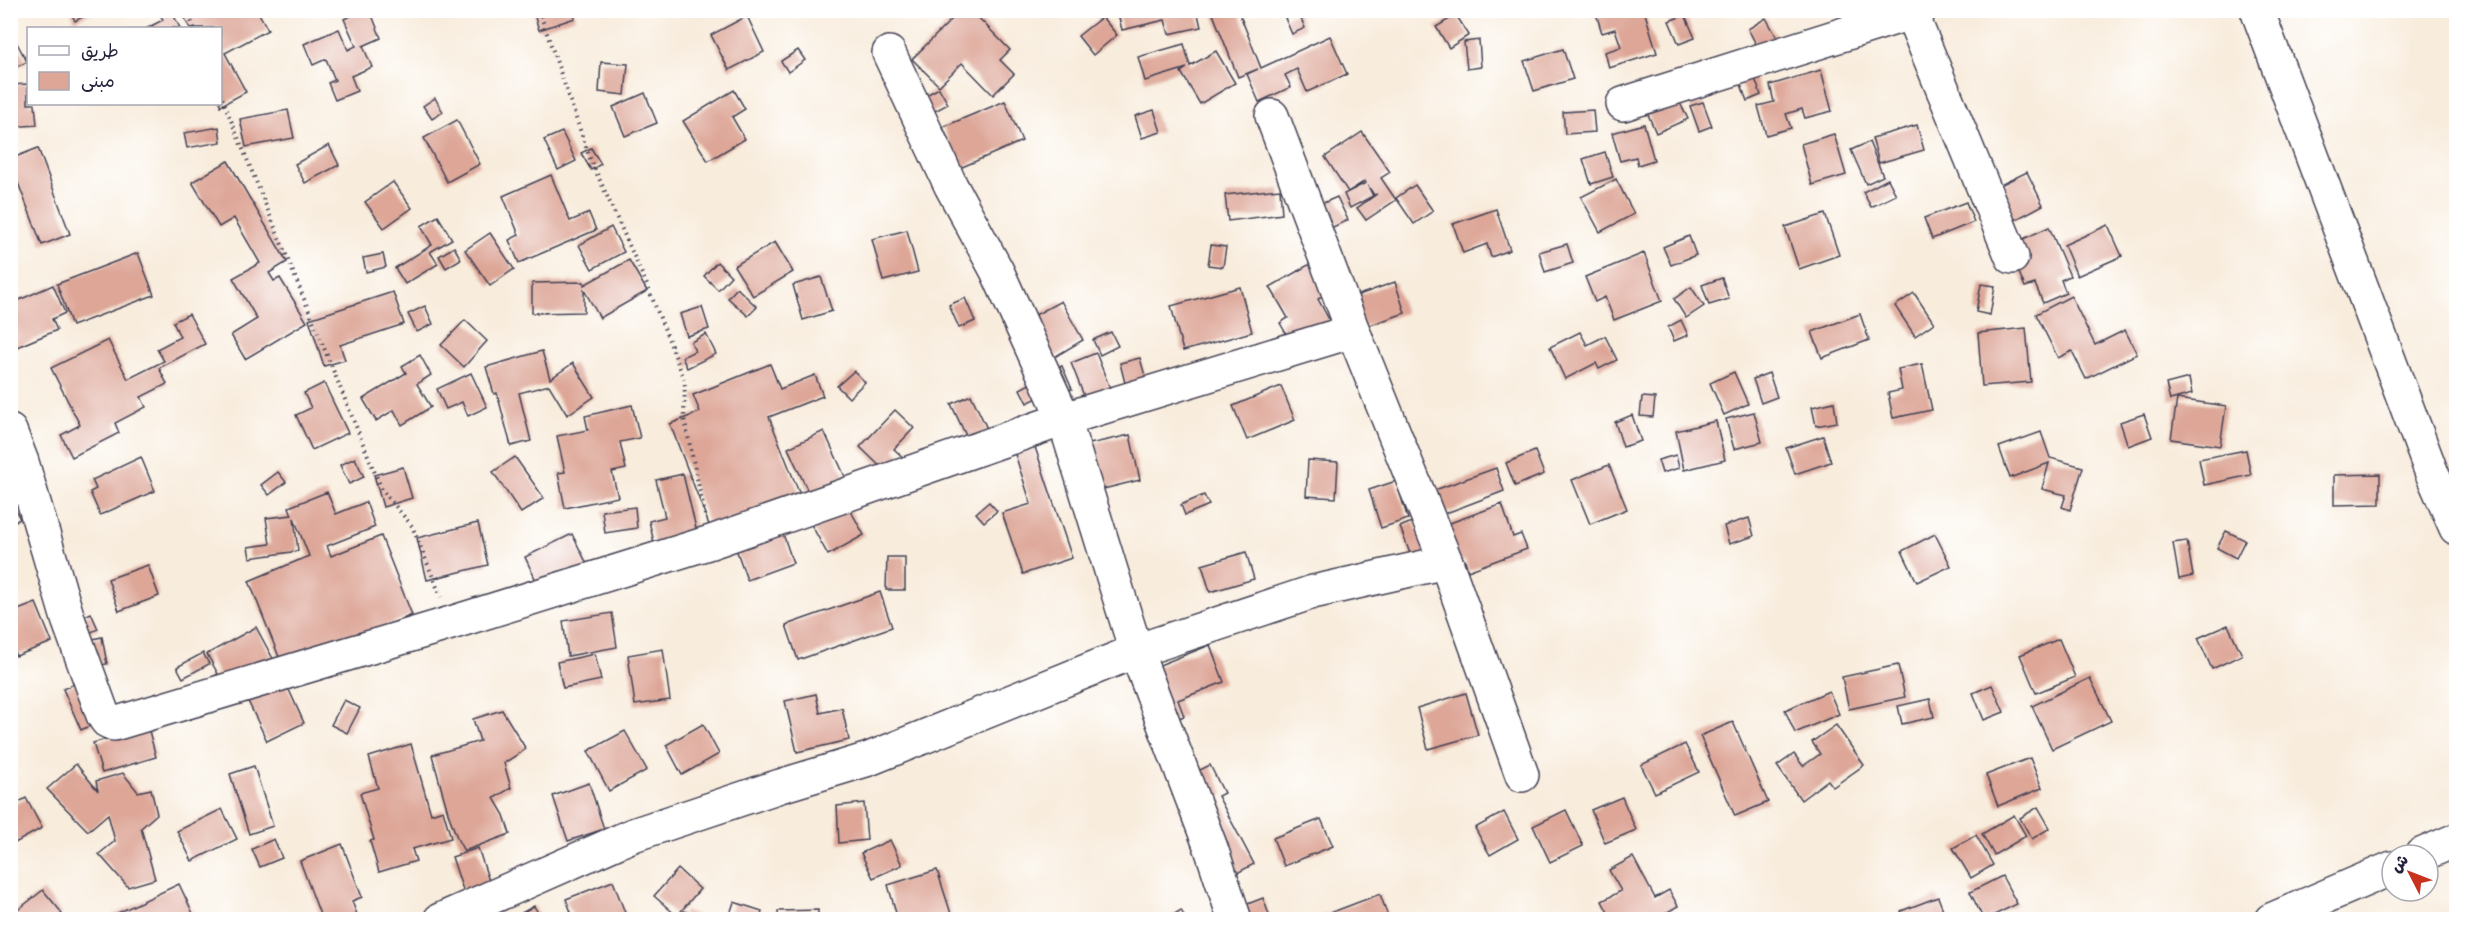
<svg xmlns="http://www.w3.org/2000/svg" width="2467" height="930" font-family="'Comic Neue','Playpen Sans Arabic',sans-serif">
  <rect width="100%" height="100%" fill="#fff"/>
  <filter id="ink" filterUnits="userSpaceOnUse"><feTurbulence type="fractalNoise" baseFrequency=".0167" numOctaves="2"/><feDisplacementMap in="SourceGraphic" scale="12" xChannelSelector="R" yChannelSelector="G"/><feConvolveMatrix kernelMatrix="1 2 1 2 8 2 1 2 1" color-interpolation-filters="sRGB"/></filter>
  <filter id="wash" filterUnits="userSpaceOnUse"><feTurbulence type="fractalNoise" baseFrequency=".008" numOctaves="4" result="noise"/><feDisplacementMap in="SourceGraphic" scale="24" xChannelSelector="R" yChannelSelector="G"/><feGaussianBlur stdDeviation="1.35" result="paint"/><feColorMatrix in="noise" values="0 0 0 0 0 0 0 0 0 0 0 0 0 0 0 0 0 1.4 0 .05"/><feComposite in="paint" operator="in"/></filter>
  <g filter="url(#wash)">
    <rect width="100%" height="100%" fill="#f8ecdc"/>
    <g id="blocks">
      <!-- building -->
      <g fill="#dda697">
        <path d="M70,10H96L75,21Z"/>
        <path d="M158,10H176L178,14L174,16L180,28H147L163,20Z"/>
        <path d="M201,10H257L268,30L225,53L246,92L220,106V28H190L185,19Z"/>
        <path d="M365,10H370L381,38L363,46L372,67L351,76L357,91L335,100L328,83L335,80L326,59L313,65L304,44L339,29L348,50L356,46L344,19Z"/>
        <path d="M573,10L575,18L539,30L533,11Z"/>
        <path d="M961,10H971L1010,50L1000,60L1014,74L993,95L962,63L939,86L912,59Z"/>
        <path d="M1117,10H1197L1201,27L1169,34L1165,20L1122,30Z"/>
        <path d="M1221,10H1238L1261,68L1330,36L1347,74L1307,92L1297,69L1285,75L1291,87L1259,102L1247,74L1258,69L1238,77L1213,14Z"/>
        <path d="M1595,10H1644L1657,53L1609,68L1605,52L1621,47L1615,29L1602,33Z"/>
        <path d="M1298,12L1305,28L1292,34L1285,18Z"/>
        <path d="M1456,15L1469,35L1449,48L1436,27Z"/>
        <path d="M1685,15L1695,38L1679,44L1669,21Z"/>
        <path d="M747,16L764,52L729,70L711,35Z"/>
        <path d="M1102,17L1117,35L1093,55L1078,36Z"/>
        <path d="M1766,18L1784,50L1750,47L1756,44L1748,29Z"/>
        <path d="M10,30L27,62L10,70Z"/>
        <path d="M1479,40L1481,67L1467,69L1464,42Z"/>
        <path d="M1184,44L1190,66L1216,51L1235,83L1200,104L1181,72L1187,68L1145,81L1138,57Z"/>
        <path d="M1563,49L1573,79L1534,91L1524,61Z"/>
        <path d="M798,50L805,60L788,72L781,61Z"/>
        <path d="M601,62L628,64L625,95L599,92Z"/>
        <path d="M1821,70L1832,111L1805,118L1802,109L1786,114L1791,128L1766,135L1758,106L1774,102L1770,85Z"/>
        <path d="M1754,76L1761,95L1747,101L1740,82Z"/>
        <path d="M28,84V104H35L37,125L10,127V85Z"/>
        <path d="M939,88L948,104L926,116L917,100Z"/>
        <path d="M734,90L745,109L732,117L745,139L708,161L683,121Z"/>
        <path d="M645,93L657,123L625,136L613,107Z"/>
        <path d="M1677,97L1688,119L1656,133L1646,110Z"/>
        <path d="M435,98L443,112L432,119L423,106Z"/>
        <path d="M1005,101L1022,141L960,168L943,127Z"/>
        <path d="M1703,102L1712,126L1699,131L1690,106Z"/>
        <path d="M288,110L294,138L246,147L240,119Z"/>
        <path d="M1154,110L1161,132L1142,138L1135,116Z"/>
        <path d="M1593,110L1595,132L1565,134L1563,112Z"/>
        <path d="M457,120L480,164L447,182L424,138Z"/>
        <path d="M1644,124L1654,160L1638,165L1636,157L1620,161L1612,133Z"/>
        <path d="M1917,125L1924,150L1879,163L1872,138Z"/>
        <path d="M219,127L221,142L187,148L184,133Z"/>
        <path d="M562,132L576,161L558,170L544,140Z"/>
        <path d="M1362,132L1390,172L1381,178L1396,200L1366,220L1357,208L1377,194L1374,195L1368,186L1373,196L1350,208L1344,194L1366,183L1365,181L1348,192L1325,157Z"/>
        <path d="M1834,134L1846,175L1812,185L1801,144Z"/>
        <path d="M1869,142L1883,176L1866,184L1851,150Z"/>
        <path d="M329,145L339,165L305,183L295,164Z"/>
        <path d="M38,148L70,234L42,245L10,162V159Z"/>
        <path d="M591,148L601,164L591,170L581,153Z"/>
        <path d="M1605,152L1613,177L1591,184L1583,159Z"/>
        <path d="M228,161L287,262L269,273L274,281L280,278L307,322L245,359L231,335L257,319L233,278L260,263L234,218L219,227L192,182Z"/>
        <path d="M2027,172L2043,205L2011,222L1994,188Z"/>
        <path d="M551,175L570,221L589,213L596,230L519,263L509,240L519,235L503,196Z"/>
        <path d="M1616,179L1634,214L1600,232L1581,197Z"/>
        <path d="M1888,179L1896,195L1871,207L1863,192Z"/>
        <path d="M393,182L412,208L384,228L365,202Z"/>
        <path d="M1415,185L1433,211L1414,224L1396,198Z"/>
        <path d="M1280,189L1282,214L1228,221L1225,195Z"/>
        <path d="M1337,197L1348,220L1314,236L1303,212Z"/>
        <path d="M1966,202L1974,222L1932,239L1924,218Z"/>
        <path d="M1496,209L1510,250L1491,257L1487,244L1463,253L1453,224Z"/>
        <path d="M1825,214L1839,255L1799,269L1785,227Z"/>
        <path d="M438,216L452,239L430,252L438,264L405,284L395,268L432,245L421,226Z"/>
        <path d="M2108,225L2122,256L2077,276L2064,245Z"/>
        <path d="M611,227L624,252L592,269L579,245Z"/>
        <path d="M2049,227L2070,276L2061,280L2066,293L2043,303L2035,284L2025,287L2008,246Z"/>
        <path d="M907,230L918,272L883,281L872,239Z"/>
        <path d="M490,233L514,269L490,286L465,250Z"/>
        <path d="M1689,236L1696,255L1671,265L1663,247Z"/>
        <path d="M775,242L793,272L753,296L734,266Z"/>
        <path d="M1567,244L1573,263L1545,272L1539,252Z"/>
        <path d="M1211,245L1226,247L1223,267L1208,265Z"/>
        <path d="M454,247L461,259L446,268L439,256Z"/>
        <path d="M138,253L154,295L72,326L57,284Z"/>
        <path d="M1644,253L1662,301L1614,320L1605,297L1595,302L1585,277Z"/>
        <path d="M383,254L386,267L366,272L363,258Z"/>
        <path d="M629,260L647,291L600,318L584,290V312L532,313V283L584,282V285Z"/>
        <path d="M1317,260L1334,290L1318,299L1333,327L1295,349L1280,323L1288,318L1270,287Z"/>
        <path d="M717,262L731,276L718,290L704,276Z"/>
        <path d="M821,277L832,311L803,320L793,285Z"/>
        <path d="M1722,278L1729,299L1709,305L1702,285Z"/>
        <path d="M1395,282L1405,313L1350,332L1339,302Z"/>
        <path d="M1981,284L1995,286L1990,315L1976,312Z"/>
        <path d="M53,285L65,313L52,319L57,330L10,350V304Z"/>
        <path d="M1240,287L1252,332L1183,351L1171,306Z"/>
        <path d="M1691,287L1704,306L1686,318L1674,299Z"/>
        <path d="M737,288L757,307L748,316L728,298Z"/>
        <path d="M393,292L404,324L340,345L345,360L324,366L309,319Z"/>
        <path d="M1914,293L1934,323L1915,336L1895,306Z"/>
        <path d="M2071,296L2095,345L2125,330L2137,354L2086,379L2072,351L2058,358L2036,314Z"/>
        <path d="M965,298L975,321L959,328L949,305Z"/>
        <path d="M1061,301L1083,340L1048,361L1026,320Z"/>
        <path d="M425,306L433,324L417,332L408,314Z"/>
        <path d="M702,307L709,329L687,336L680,314Z"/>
        <path d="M189,314L205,344L159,368L167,384L141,397L146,407L115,423L119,433L72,457L61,435L80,425L51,368L108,340L128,379L164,361L157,349L180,337L173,322Z"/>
        <path d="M1860,314L1869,340L1822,358L1812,332Z"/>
        <path d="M465,320L487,341L464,367L441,345Z"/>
        <path d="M1681,320L1688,335L1674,341L1668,327Z"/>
        <path d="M2026,328L2031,382L1982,386L1978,333Z"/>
        <path d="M1111,332L1118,346L1100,355L1093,340Z"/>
        <path d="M1580,332L1587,345L1605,336L1617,360L1599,369L1596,363L1565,379L1550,347Z"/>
        <path d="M706,334L716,354L687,368L682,357L695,351L691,342Z"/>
        <path d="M542,351L550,379L573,363L594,397L567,415L549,385L519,393L531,441L511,446L497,393L494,394L486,367Z"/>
        <path d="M1096,353L1115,401L1090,411L1071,363Z"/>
        <path d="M420,355L431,375L417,384L431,407L402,425L394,410L376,421L363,399L406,373L402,366Z"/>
        <path d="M1140,358L1151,397L1130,403L1120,363Z"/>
        <path d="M770,364L780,389L815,375L823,396L769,417L802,500L713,535L670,424L700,412L693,395Z"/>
        <path d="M1922,364L1932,410L1893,418L1888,393L1902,390L1898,369Z"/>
        <path d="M1062,366L1072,389L1056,396L1046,372Z"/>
        <path d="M854,371L865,382L849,398L837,386Z"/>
        <path d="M1734,372L1748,404L1724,415L1710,383Z"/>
        <path d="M471,373L487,407L468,416L462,402L446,409L437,389Z"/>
        <path d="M1769,373L1777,397L1761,403L1753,379Z"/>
        <path d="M2189,378L2192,394L2170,400L2166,384Z"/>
        <path d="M1035,381L1042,396L1027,403L1020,389Z"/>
        <path d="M324,383L348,433L312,450L296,415L311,408L304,393Z"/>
        <path d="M1281,386L1295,420L1247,440L1233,406Z"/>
        <path d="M971,395L991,437L971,446L951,404Z"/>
        <path d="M1642,397L1655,398L1653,417L1640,416Z"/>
        <path d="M2177,399L2226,406L2220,446L2171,439Z"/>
        <path d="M1834,402L1837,422L1816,426L1812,407Z"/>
        <path d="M632,405L640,438L620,442L626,469L612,472L618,497L565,508L558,473L565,472L557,436L588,430L585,416Z"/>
        <path d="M895,410L914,428L894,449L907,461L891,477L860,447Z"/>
        <path d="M1754,412L1762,442L1734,449L1726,419Z"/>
        <path d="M2144,414L2152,437L2128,446L2120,422Z"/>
        <path d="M1632,415L1641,441L1623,447L1615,422Z"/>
        <path d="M1716,421L1725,460L1684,470L1676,431Z"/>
        <path d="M824,431L847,481L811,498L788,448Z"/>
        <path d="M2041,432L2050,458L2083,467L2070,510L2062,507L2066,495L2042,489L2049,463L2010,478L1999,447Z"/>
        <path d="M1130,435L1140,480L1087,493L1076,447Z"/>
        <path d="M1823,436L1831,462L1795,474L1786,448Z"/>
        <path d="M1034,444L1072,558L1023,574L1002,513L1031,504L1014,451Z"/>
        <path d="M2246,450L2251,475L2204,485L2199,459Z"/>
        <path d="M1535,451L1544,474L1515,486L1506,463Z"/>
        <path d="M1676,455L1679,468L1662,473L1658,460Z"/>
        <path d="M141,457L155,491L100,515L90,492L96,489L92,480Z"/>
        <path d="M515,457L544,498L521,513L493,472Z"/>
        <path d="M355,458L364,477L349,484L340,465Z"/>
        <path d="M1308,460L1338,462L1336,498L1306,496Z"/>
        <path d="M1609,465L1627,509L1590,524L1572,480Z"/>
        <path d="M403,467L412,498L383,507L374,475Z"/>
        <path d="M1496,468L1504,491L1441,515L1432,491Z"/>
        <path d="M278,472L286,482L269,495L261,485Z"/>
        <path d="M683,474L699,541L656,551L649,521L665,517L656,480Z"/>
        <path d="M2380,474V504L2334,505V475Z"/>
        <path d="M1396,481L1408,519L1381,528L1369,490Z"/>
        <path d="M327,492L336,514L366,502L375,527L327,546L331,556L381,536L412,615L283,667L249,581L309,556L294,518L298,551L250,558L248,547L270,544L266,518L292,515L289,507Z"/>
        <path d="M1204,495L1209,505L1185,515L1181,505Z"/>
        <path d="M10,499L20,519L10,524Z"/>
        <path d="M989,502L997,511L984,522L976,513Z"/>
        <path d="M847,504L864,535L828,555L811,524Z"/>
        <path d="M1502,504L1513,537L1521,534L1527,549L1468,571L1465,560L1452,564L1439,527Z"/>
        <path d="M635,507L637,528L605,533L602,511Z"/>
        <path d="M1749,518L1754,536L1729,544L1724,526Z"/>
        <path d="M1414,521L1428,559L1414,564L1400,527Z"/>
        <path d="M478,523L488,565L427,580L417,538Z"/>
        <path d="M780,525L793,563L747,580L734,543Z"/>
        <path d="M2226,531L2245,540L2236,558L2217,548Z"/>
        <path d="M572,534L588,566L540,589L525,557Z"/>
        <path d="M1935,534L1951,566L1917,582L1902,551Z"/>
        <path d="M2187,541L2193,576L2179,579L2173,543Z"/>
        <path d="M1246,552L1254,579L1210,592L1202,565Z"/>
        <path d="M887,557H905V590H886Z"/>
        <path d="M148,565L159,596L119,611L108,579Z"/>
        <path d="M880,592L892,627L798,660L786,625Z"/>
        <path d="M36,603L52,642L16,656L10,644V613Z"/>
        <path d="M91,613L98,629L70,642L63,626Z"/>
        <path d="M612,613L617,647L568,656L563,621Z"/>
        <path d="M2228,625L2242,655L2212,669L2198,638Z"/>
        <path d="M256,627L278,668L201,684L218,674L207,654Z"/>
        <path d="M102,637L107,664L83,668L78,642Z"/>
        <path d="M2059,639L2075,677L2036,693L2020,655Z"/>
        <path d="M1210,645L1224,682L1178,700L1184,716L1169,722L1157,666Z"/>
        <path d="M663,649L670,700L635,705L628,655Z"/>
        <path d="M203,653L209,664L183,678L177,667Z"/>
        <path d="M595,654L601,680L563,688L557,662Z"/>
        <path d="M1898,665L1905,697L1849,709L1842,677Z"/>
        <path d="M2090,678L2111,721L2052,749L2032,706Z"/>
        <path d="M285,681L304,723L267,741L247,699Z"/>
        <path d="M76,683L94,724L81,730L63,689Z"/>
        <path d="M1992,685L2004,712L1984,720L1973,693Z"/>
        <path d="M1829,691L1839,714L1795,733L1785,710Z"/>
        <path d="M1466,693L1478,735L1428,749L1417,708Z"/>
        <path d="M816,694L820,713L842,708L849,740L797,752L785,701Z"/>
        <path d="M1930,699L1934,717L1902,724L1898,706Z"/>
        <path d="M344,700L360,708L347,733L331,725Z"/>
        <path d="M502,710L526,749L504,763L511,788L494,798L504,815L510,834L464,851L458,840L449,816L432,755L480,741L473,719Z"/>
        <path d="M1733,722L1768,802L1735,816L1700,736Z"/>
        <path d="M703,724L719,754L682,775L666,745Z"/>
        <path d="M1836,725L1864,765L1833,787L1828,780L1801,800L1777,766L1794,754L1803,766L1820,754L1812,742Z"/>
        <path d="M148,727L156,757L102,773L93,743Z"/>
        <path d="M625,731L647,770L609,791L588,751Z"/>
        <path d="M411,744L431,814L443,810L451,838L412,849L416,861L379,872L370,841L374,840L360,793L378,788L369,757Z"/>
        <path d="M1685,744L1699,772L1655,793L1641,765Z"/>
        <path d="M2030,758L2042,788L1998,806L1986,775Z"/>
        <path d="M76,764L98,791L96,781L123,773L138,792L151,789L157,814L141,828L155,879L128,887L99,854L115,841L108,814L88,831L47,789Z"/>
        <path d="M1210,765L1224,793L1218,796L1254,864L1226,879L1186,777Z"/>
        <path d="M254,766L273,826L249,834L230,774Z"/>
        <path d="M589,783L604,829L568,841L553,796Z"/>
        <path d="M1622,797L1636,830L1605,843L1591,810Z"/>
        <path d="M26,798L42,828L15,843L10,835V807Z"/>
        <path d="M864,803L867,840L839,843L837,806Z"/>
        <path d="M2038,807L2050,828L2032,839L2020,818Z"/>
        <path d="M222,809L237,839L192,861L177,831Z"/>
        <path d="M1566,810L1583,846L1550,862L1533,826Z"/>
        <path d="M1504,812L1518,839L1490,855L1475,828Z"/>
        <path d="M2014,815L2026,836L1994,855L1982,834Z"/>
        <path d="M1321,819L1333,846L1284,866L1273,838Z"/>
        <path d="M1976,835L1993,865L1971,878L1953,848Z"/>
        <path d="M274,839L282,858L260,867L252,849Z"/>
        <path d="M890,840L902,865L873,878L861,853Z"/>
        <path d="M342,844L362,897L352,901L359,920H322L300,861Z"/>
        <path d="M478,848L492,890L466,899L452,857Z"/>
        <path d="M1633,857L1655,898L1669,890L1678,906L1654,920H1612L1602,901L1621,891L1609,870Z"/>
        <path d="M678,869L700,889L677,916L654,896Z"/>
        <path d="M937,870L953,920H898L888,885Z"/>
        <path d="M2002,876L2017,904L1984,920L1970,892Z"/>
        <path d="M613,881L627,918L622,920H574L566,899Z"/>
        <path d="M179,884L196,920H113L111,916Z"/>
        <path d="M43,890L62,913L55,920H10V916Z"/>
        <path d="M1380,894L1389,919L1314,920V919Z"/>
        <path d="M1938,897L1947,920H1904L1901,911Z"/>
        <path d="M1263,898L1271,920H1245L1240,907Z"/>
        <path d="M734,902L762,911L760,920H728Z"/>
        <path d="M534,906L542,920H509Z"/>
        <path d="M818,910V920H778V911Z"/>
        <path d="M1181,910L1186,920H1165Z"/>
        <path d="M684,911L710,919V920H681Z"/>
      </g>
    </g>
  </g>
  <g filter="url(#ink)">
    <use href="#blocks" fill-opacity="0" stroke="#424053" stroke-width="1.5"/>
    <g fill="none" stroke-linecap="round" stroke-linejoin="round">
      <!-- minor casing -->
      <g stroke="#424053" stroke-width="36">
        <g id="minor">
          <path d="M1910,10L2012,257"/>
          <path d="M2257,10L2431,471L2456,528"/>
          <path d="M889,53L951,186L997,271L1064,419L1136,651L1211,848L1235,920"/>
          <path d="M1623,104L1920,10"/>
          <path d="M1272,116L1353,331L1446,562L1522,775"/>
          <path d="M10,431L22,462L68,619L103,715L107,721L114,724L451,623L711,542L1064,419L1353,331"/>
          <path d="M2421,855L2456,840"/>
          <path d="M440,920L633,835L780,786L869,759L1136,651L1313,592L1446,562"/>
          <path d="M2271,920L2392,868"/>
        </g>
      </g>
      <!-- path -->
      <g stroke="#424053" stroke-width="4" stroke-dasharray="1.5 4.5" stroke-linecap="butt">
        <path d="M187,10L194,28"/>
        <path d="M539,10L589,156L647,285L685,381L684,418L705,515"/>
        <path d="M220,93L382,490L412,526L441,597"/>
      </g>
      <!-- minor -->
      <use href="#minor" stroke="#fff" stroke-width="33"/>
    </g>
  </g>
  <!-- margin -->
  <rect width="2467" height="930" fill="none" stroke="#fff" stroke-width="36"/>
  <!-- legend -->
  <rect x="27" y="27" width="195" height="78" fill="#ffffff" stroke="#a7a7b1" stroke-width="1.5"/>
  <rect x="39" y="46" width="30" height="9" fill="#ffffff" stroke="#a7a7b1" stroke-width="1.5"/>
  <text x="81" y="57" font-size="18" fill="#22223b">طريق</text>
  <rect x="39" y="72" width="30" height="18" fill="#dda697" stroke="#a7a7b1" stroke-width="1.5"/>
  <text x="81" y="87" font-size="18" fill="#22223b">مبنى</text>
  <!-- north arrow -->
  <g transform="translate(2410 873) rotate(312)"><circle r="28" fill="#ffffff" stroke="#a7a7b1" stroke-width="1.5"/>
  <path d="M0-4.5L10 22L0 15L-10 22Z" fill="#c8321e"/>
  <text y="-9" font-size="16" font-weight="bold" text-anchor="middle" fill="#22223b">ش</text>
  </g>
</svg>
